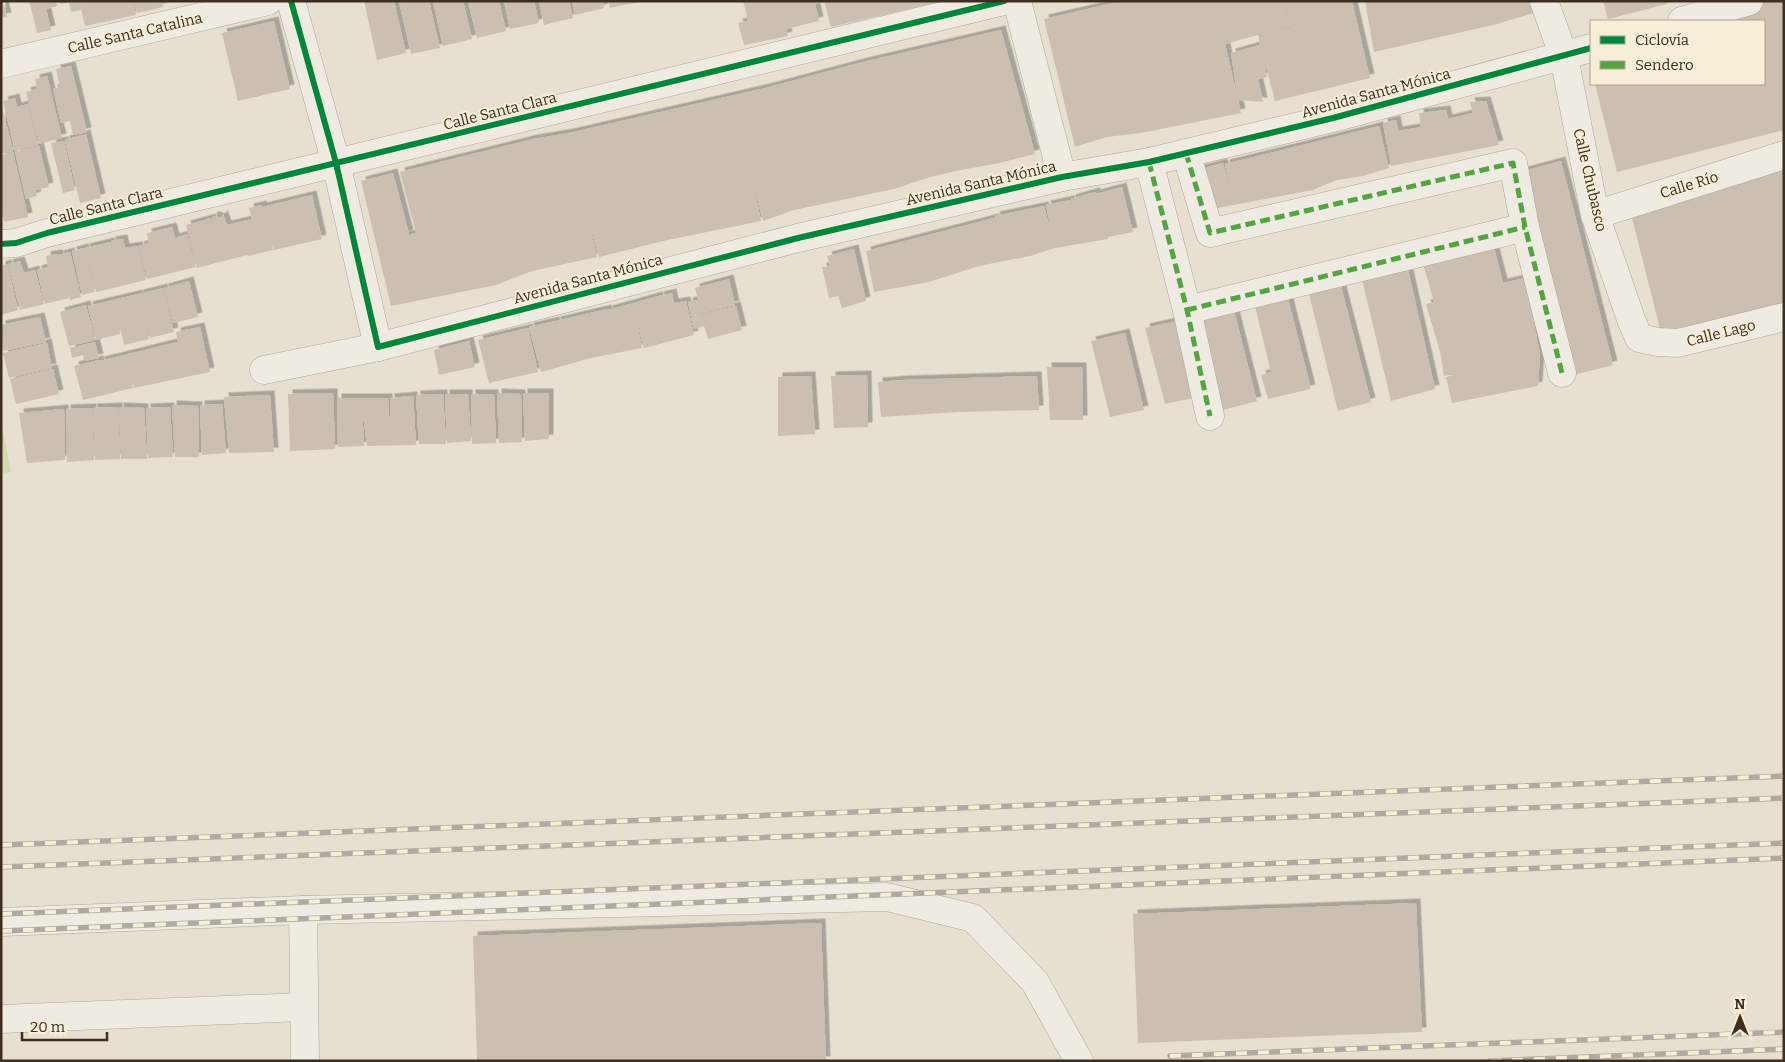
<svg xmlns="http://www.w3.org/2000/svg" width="1785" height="1062" font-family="Bitter,serif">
  <defs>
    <filter id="shadow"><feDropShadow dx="4.5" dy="-4.5" stdDeviation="0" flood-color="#0004"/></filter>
  </defs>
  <rect width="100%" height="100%" fill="#e7e0d1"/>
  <!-- green -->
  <path fill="#d6d7b3" d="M1,420L11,472L1,474Z"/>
  <!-- building -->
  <g fill="#cbbfb2" filter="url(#shadow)">
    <path d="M1,1H3L7,17L1,18Z"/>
    <path d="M29,1H56L57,6L46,9L51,30L37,33Z"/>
    <path d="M59,1H79L81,10L71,12L69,3L60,4Z"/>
    <path d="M79,1H133L136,15L85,26Z"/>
    <path d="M134,1H162L163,7L137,13Z"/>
    <path d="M364,1H394L406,53L377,60Z"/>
    <path d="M399,1H429L440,48L411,54Z"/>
    <path d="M433,1H463L472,39L443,46Z"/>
    <path d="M468,1H499L506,31L477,38Z"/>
    <path d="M504,1H534L539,23L510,29Z"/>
    <path d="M539,1H569L573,18L544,25Z"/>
    <path d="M572,1H603L604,8L575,15Z"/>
    <path d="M608,1H639V2L610,8Z"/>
    <path d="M743,1H779L783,17L780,1L824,2L815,4L819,21L786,29L788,36L744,45L738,23L748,21Z"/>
    <path d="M824,1H939V2L831,27Z"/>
    <path d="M1122,1H1284L1290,27L1264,34L1291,28L1285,1H1352L1370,78L1275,101L1263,55L1267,77L1258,79L1263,102L1238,100L1231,53L1260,45L1258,35L1225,44L1241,113L1141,133L1107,137L1075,147L1044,19Z"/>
    <path d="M1365,1H1530L1533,13L1497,24L1374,52Z"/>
    <path d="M1603,1H1667V4L1608,19Z"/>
    <path d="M1770,1H1784V130L1617,172L1595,84H1764V21H1697Z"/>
    <path d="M274,21L290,89L238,101L222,33Z"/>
    <path d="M1001,30L1035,154L995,164L960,170L927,178L894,189L794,210L763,221L750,170L761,221L663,241L599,257L586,210L597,257L532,271L496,285L391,306L361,181L393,173L409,234L404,236L416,233L400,172L533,139L569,133L765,88L863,62Z"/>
    <path d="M71,66L87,132L73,135L70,121L61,123L53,89L60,87L56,69Z"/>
    <path d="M47,76L62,138L39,144L26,92L37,89L35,79Z"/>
    <path d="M15,98L17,107L28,104L38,145L15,151L3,101Z"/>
    <path d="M1486,101L1499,145L1391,166L1383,123L1396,120L1398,131L1421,127L1419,113L1446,110L1448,119L1473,113L1470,102Z"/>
    <path d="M1,103L13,151L1,154Z"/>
    <path d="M1379,126L1389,168L1363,176L1337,180L1313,190L1207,210L1196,170L1223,163L1232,195L1225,164Z"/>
    <path d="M86,134L101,198L80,203L65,140Z"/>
    <path d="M64,141L75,190L63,193L51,143Z"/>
    <path d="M39,146L49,187L35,190L37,196L26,199L15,152Z"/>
    <path d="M13,152L28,217L4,222L1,210V155Z"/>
    <path d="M1561,161L1613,365L1570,376L1520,172Z"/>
    <path d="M1784,170V303L1661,333L1630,210Z"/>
    <path d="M1122,187L1133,232L1108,237V239L1055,248L1030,256L979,266L929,282L874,292L866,251L994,218L997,226L995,216L1044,206L1053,240L1046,205L1070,200L1077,227L1071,199L1095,192L1096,194Z"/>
    <path d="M312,195L322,239L274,250L270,235L273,250L248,256L247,255L197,268L186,225L211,218L216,238L212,217L215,216L221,218L223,214L227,225L252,219L249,208L262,205V207Z"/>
    <path d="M172,227L175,238L187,234L196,267L147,279L139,246L149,243L147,233Z"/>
    <path d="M123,239L125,248L138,246L146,280L96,292L85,248L110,242L117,269L111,241Z"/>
    <path d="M1492,240L1503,283L1525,278L1540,354L1538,386L1452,403L1446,377L1472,371L1444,376L1440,352L1426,304L1434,302L1421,257Z"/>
    <path d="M84,248L95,292L82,295L72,251Z"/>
    <path d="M854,249L866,301L842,308L838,296L829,298L822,267L830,266L827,256Z"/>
    <path d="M70,252L81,297L70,300L59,255Z"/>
    <path d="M58,254L69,298L45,304L37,270L48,267L46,256Z"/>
    <path d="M20,261L24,273L35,270L44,304L20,310L8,264Z"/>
    <path d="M1406,261L1435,389L1391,401L1360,271Z"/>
    <path d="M7,264L18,310L1,315V266Z"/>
    <path d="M1338,275L1371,402L1338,411L1306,282Z"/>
    <path d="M729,279L735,305L691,316L688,302L698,300L695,288Z"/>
    <path d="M189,281L198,317L173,323L164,288Z"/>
    <path d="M1285,287L1311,389L1268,399L1261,375L1271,372L1252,294Z"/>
    <path d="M163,288L174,332L150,338L141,306L149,339L124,345L118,318L120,334L96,340L88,306L138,294L139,297V294Z"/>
    <path d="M672,293L674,303L686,301L694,335L644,348L635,314L642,348L591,358L541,372L529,327L555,321L560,342L556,321L607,309L617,350L608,310L658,296L668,333L659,296Z"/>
    <path d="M1231,299L1257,401L1223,410L1197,307Z"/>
    <path d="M86,305L95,340L69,346L60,312Z"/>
    <path d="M736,306L742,330L708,339L704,326L694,329L691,317Z"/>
    <path d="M40,317L46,342L3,351L1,325Z"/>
    <path d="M1177,321L1198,397L1165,404L1145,328Z"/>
    <path d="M200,327L210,372L134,388L130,374L133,388L108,394L100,361L177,342L183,365L176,332Z"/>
    <path d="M528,328L538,372L489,383L478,340Z"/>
    <path d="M1125,333L1144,410L1110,417L1091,341Z"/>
    <path d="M469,341L475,367L439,375L434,350Z"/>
    <path d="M95,342L99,358L84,361L83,355L72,358L70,348Z"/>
    <path d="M47,343L52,368L9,378L3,353Z"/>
    <path d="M99,360L108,394L83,400L74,366Z"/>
    <path d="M1047,367H1082L1083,420H1050Z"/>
    <path d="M53,369L59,394L16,404L10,379Z"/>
    <path d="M867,375L868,427L834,428L831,376Z"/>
    <path d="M811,376L815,434L778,436V377Z"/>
    <path d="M1037,376L1039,410L959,412L881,417L878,382L903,380Z"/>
    <path d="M333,393L335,449L290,451L288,394Z"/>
    <path d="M497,393L521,394L522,442L499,443Z"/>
    <path d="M523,393H549V439L525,441Z"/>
    <path d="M443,394L446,444H419L416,395Z"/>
    <path d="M445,394H468L471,441L447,443Z"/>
    <path d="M471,394H494L496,443L472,444Z"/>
    <path d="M270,395L274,452L229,453L224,397Z"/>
    <path d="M413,396L416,445L367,446L362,406L364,446L338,447L337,398H388L390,432V398Z"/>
    <path d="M222,404L226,453L202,455L200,405Z"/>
    <path d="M172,405L198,406L199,457H175Z"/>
    <path d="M118,407L120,459L95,460L93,408Z"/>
    <path d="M119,407L144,408L147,459H121Z"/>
    <path d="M170,407L173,457L148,458L146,408Z"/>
    <path d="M92,408L94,460L67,462L66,409Z"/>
    <path d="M64,409L65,460L27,463L19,413Z"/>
    <path d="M1416,903L1422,1032L1138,1043L1133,914Z"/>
    <path d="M821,923L826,1061H477L473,936Z"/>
  </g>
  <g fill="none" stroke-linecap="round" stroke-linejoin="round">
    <!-- minor casing -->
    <g stroke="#ada599" stroke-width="29">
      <g id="minor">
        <path d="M291,1L336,163L378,347"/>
        <path d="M1017,1L1062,177"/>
        <path d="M1544,1L1564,57L1595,215L1632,322L1639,338L1658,342L1678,343L1784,317"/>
        <path d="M1682,21L1749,1"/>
        <path d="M1,64L268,1"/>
        <path d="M1186,153L1210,233L1513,163L1525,227L1562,373"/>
        <path d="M1149,162L1187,310L1210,416"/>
        <path d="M1595,215L1784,155"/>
        <path d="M1,244L16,243L47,233L1004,1"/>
        <path d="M1187,310L1525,227"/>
        <path d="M264,370L378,347L798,238L1062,177L1149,162L1333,118L1591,48"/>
        <path d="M303,910L305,1061"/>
        <path d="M1,922L303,910L887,897L973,918L1035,982L1079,1061"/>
        <path d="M1,1019L303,1007"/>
      </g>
    </g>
    <!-- minor -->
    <use href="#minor" stroke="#efebe3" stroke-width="28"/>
    <!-- rail casing -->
    <g stroke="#afaaa2" stroke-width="5.5">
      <g id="rail">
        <path d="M1,845L1784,776"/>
        <path d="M1,867L1784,798"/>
        <path d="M1,914L1784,843"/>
        <path d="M1,931L1784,858"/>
        <path d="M1170,1056L1784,1032"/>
        <path d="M1490,1061L1784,1049"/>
      </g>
    </g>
    <!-- rail -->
    <use href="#rail" stroke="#f7eed8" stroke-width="4" stroke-dasharray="11" stroke-linecap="butt"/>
    <!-- quiet -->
    <g stroke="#54a441" stroke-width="5" stroke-dasharray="10 5" stroke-linecap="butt">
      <path d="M1186,153L1210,233L1513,163L1525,227L1562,373"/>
      <path d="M1149,162L1187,310L1210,416"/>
      <path d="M1187,310L1525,227"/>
    </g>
    <!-- cycleway casing -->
    <g stroke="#f7eed8" stroke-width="9">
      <g id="cycleway">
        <path d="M291,1L336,163L378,347L798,238L1062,177L1149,162L1333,118L1591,48"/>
        <path d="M1,244L16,243L47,233L1004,1"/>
      </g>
    </g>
    <!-- cycleway -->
    <use href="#cycleway" stroke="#00873e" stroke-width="6"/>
  </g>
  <g text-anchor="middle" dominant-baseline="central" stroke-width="4" stroke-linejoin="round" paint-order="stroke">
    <!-- street labels -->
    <g font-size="15" fill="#3d2e20" stroke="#f7eed8">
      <text transform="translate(135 33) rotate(-13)">Calle Santa Catalina</text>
      <text transform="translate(1376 93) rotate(-15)">Avenida Santa Mónica</text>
      <text transform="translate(500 111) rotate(-14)">Calle Santa Clara</text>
      <text transform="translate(1590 180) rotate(77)">Calle Chubasco</text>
      <text transform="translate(981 183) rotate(-13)">Avenida Santa Mónica</text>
      <text transform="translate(1689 185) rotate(-17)">Calle Río</text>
      <text transform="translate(106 206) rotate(-14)">Calle Santa Clara</text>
      <text transform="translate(588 279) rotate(-15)">Avenida Santa Mónica</text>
      <text transform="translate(1721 333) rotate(-14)">Calle Lago</text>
    </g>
  </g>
  <!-- border -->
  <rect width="1785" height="1062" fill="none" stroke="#3d2e20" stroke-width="5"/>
  <!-- legend -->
  <rect x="1590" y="20" width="175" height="65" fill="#f7eed8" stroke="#ada18e"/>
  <rect x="1600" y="36" width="25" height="8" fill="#00873e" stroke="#ada18e"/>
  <text x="1635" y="45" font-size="15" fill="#3d2e20">Ciclovía</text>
  <rect x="1600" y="61" width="25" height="8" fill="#54a441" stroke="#ada18e"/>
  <text x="1635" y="70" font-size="15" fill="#3d2e20">Sendero</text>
  <!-- north arrow -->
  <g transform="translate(1740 1017)" stroke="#f7eed8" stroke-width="4" paint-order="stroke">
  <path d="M0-4L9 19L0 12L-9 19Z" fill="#3d2e20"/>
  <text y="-8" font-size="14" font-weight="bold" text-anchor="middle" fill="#3d2e20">N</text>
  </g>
  <!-- scale -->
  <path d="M22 1032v8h85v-8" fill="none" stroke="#3d2e20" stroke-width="2.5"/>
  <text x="30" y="1032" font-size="15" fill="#3d2e20" stroke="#f7eed8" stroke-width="4" paint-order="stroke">20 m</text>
</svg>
